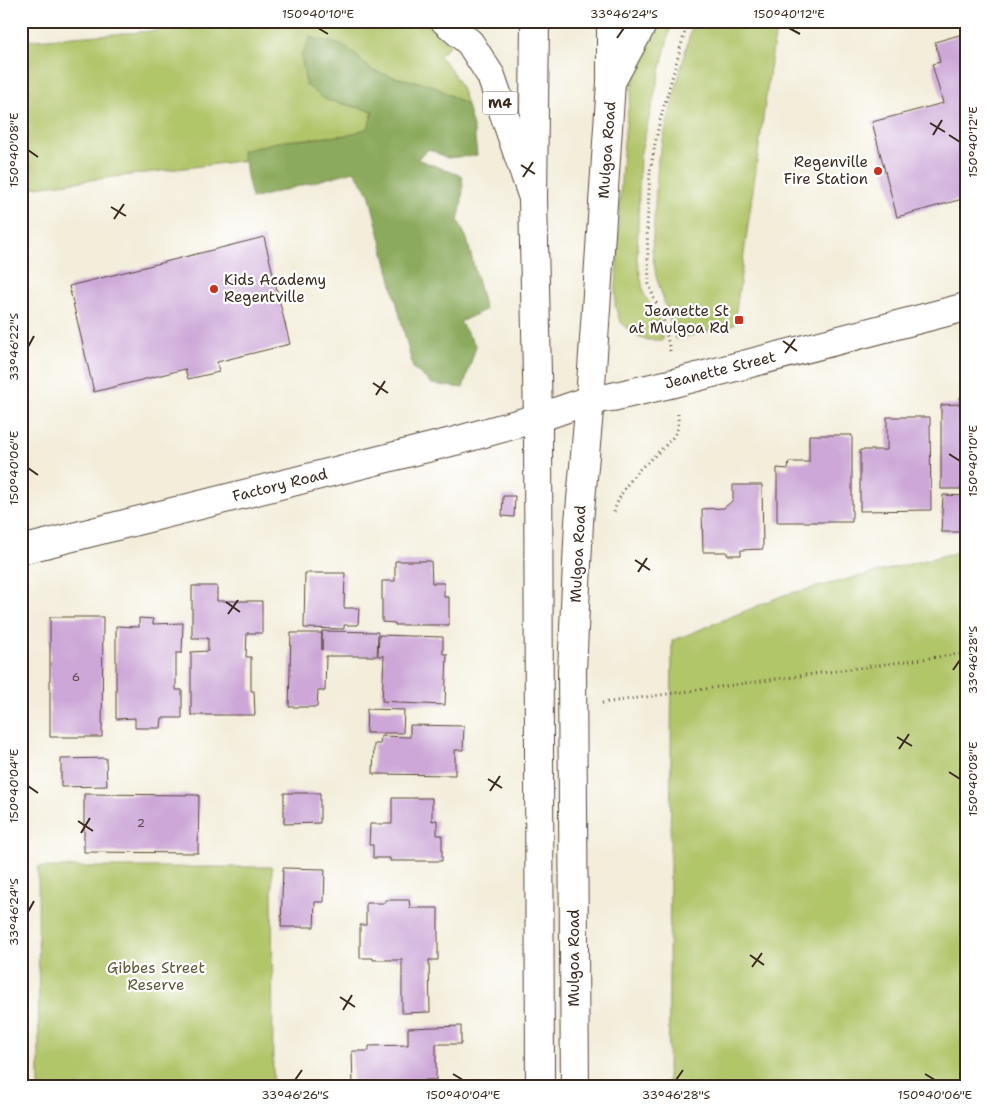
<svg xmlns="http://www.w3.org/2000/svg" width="987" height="1108" font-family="'Shantell Sans',sans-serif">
  <rect width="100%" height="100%" fill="#fff"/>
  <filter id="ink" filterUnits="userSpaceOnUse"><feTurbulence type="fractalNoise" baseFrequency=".02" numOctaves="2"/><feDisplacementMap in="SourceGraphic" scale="10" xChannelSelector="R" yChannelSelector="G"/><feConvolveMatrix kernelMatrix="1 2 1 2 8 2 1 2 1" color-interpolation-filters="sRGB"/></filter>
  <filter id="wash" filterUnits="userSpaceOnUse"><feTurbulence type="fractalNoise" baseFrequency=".0096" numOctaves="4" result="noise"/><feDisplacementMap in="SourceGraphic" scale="20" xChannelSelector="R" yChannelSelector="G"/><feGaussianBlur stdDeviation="1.12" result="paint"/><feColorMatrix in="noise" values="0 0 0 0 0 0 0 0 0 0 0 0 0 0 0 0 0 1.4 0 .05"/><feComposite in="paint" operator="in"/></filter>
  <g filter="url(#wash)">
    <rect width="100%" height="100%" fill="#f3edda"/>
    <!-- green -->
    <g fill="#b1c569" stroke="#767844">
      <path d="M223,21H421L434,30L450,45L439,56C453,70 462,87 467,105L432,85L394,77L373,71L345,46L326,100L374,111L368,128L349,135L277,142L247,160L21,189V41L205,27Z"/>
      <path d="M655,21H672L640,156L637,259L644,294L658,317L663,340H648L638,336L629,331L620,321L615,305C617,270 618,235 620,201C623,140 627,77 655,21Z"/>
      <path d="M693,21H778L773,47L734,325L676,339L656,276L652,250L658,159Z"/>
      <path d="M966,550V1087H668L672,641L784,595Z"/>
      <path d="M38,867H272L273,1087H39Z"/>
    </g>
    <!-- forest -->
    <path fill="#8caa5d" stroke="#646a3e" d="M310,37L345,46L373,71L394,77L432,85L467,105L474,131L477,155L447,158L429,149L417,159L462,176C464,191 462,205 458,220L467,239L485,310L460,322L476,346L463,388L432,384L413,368L369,193L354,171L252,199L242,151L277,142L349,135L368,128L373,111L326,100L306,85L301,56Z"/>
    <g id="blocks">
      <!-- building -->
      <g fill="#cca7d7">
        <path d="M966,33V198L897,217L872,122L943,103L932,64L940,62L935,42Z"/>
        <path d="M264,237L290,344L217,362L219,372L188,379L185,369L94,392L69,286Z"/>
        <path d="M960,397H966V489H941V405L960,404Z"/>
        <path d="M887,417H930L931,510L860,511V450H887Z"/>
        <path d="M809,435H852V522H777V468L788,469L789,462H809Z"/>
        <path d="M733,485H762L763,549L741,550V555H727V552H703L702,509L724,508L733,500Z"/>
        <path d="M943,495L966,496V532H941Z"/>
        <path d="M503,496H515L514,517L502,516Z"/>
        <path d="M395,561H431L432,583H444V597H449V625H395V623L382,622V581H395Z"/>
        <path d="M305,573H345L344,608H359L358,625H344V629L304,628Z"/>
        <path d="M192,586H217V601H262V633H247L246,657H251V691H254L255,715H191V652L208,651V638H192Z"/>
        <path d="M50,617H103L102,737H50Z"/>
        <path d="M139,618L153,619V624L183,623L182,653H176V690H182V718H162L161,728H135V718L116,719V626L139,627Z"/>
        <path d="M322,631L378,632L377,656H326L325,691H318L317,707H289L291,633H322V650Z"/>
        <path d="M379,635L443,637V654H447L445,705L399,703V702L382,701L384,656H378Z"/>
        <path d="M367,709L404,710L403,733H366Z"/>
        <path d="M410,725L464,726L463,750H455V775L373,774L374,744H380L381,736L410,737Z"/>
        <path d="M106,758L107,786L61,787V759Z"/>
        <path d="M284,793H320V823L284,824Z"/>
        <path d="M84,794L199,795L198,853L84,852Z"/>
        <path d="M392,798H432V821L437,820V835H442V861H390V858H373V845H369L370,824H392Z"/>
        <path d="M283,868L325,869L324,902H315L314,927H281Z"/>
        <path d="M385,900H409L410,908H438V960H429L430,1012L402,1013V960H373V958H360V925H366V903H385Z"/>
        <path d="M461,1026V1044H436V1080H425V1087H353L352,1051H369V1046L408,1045V1028Z"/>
      </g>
    </g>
  </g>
  <g filter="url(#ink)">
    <use href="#blocks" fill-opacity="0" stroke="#57473a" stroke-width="1"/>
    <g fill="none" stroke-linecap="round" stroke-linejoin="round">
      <!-- minor casing -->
      <g stroke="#57473a" stroke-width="30">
        <path id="minor" d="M590,400L612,397L674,383L966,307"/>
      </g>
      <!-- tertiary casing -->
      <g stroke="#57473a" stroke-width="30">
        <path id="tertiary" d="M21,550L459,440L538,418L590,400"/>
      </g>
      <!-- primary casing -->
      <g stroke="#57473a" stroke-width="30">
        <g id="primary">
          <path d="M535,21L533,198L538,418L540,1087"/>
          <path d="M575,1087L572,671L579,522L590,400L611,82V21"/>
        </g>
      </g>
      <!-- motorway casing -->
      <g stroke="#57473a" stroke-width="30">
        <g id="motorway">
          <path d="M445,21L470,43L491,76L533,198"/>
          <path d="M611,82L644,21"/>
        </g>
      </g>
      <!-- path -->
      <g stroke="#57473a" stroke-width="3" stroke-dasharray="1 4" stroke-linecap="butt">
        <path d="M670,351L663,318L654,298L649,284L647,230L650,171L659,124L688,21"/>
        <path d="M614,512C618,498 627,483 637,472C648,460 671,444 677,430C679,425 678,419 678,414"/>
        <path d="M602,703L966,653"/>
      </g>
      <!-- minor -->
      <use href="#minor" stroke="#fff" stroke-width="28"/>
      <!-- tertiary -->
      <use href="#tertiary" stroke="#fff" stroke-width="28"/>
      <!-- primary -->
      <use href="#primary" stroke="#fff" stroke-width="28"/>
      <!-- motorway -->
      <use href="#motorway" stroke="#fff" stroke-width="28"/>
    </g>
  </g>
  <!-- ticks -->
  <path fill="none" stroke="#3b2a1e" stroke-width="2" d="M318,28L328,34M789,28L800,34M617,38L624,28M930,123L945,132M933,135L942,120M949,135L960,142M28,150L38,157M521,165L535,174M523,177L533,162M111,207L126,216M114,219L124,204M783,341L797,351M28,347L34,336M785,353L795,339M373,383L388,393M376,395L385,381M949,454L960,461M28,468L38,475M635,560L650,570M638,572L647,558M226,602L240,612M228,614L238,600M953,670L960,660M897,737L912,746M899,749L909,734M949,772L960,779M488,779L502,788M28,786L38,793M490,791L500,776M78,821L93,831M81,833L90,818M28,912L34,901M750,955L764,965M752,967L762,953M340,997L355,1007M343,1010L352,995M453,1074L463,1080M925,1074L935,1080M295,1080L302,1070M676,1080L683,1070"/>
  <!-- markers -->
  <g fill="#c8321e" stroke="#fff" stroke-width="2">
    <circle cx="878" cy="171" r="5"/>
    <circle cx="214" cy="289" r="5"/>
    <rect x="734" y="315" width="10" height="10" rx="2.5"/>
  </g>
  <g text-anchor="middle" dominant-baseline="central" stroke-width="4.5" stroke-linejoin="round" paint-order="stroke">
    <!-- number labels -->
    <g font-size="12" fill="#5f494c">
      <text x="76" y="677">6</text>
      <text x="141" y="823">2</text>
    </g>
    <!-- shield labels -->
    <rect fill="#fff" stroke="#766a62" stroke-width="1" x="482.5" y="91.5" width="35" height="23" rx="4"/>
    <g font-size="14" font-weight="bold" fill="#3b2a1e">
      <text x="500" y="103">M4</text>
    </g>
    <!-- street labels -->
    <g font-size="15" fill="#3b2a1e" stroke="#fff">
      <text transform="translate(607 150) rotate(-86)">Mulgoa Road</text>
      <text transform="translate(720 370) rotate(-14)">Jeanette Street</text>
      <text transform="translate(280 485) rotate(-14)">Factory Road</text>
      <text transform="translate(578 554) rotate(-87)">Mulgoa Road</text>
      <text transform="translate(574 958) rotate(-90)">Mulgoa Road</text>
    </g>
    <!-- poi labels -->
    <g font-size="15" fill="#3b2a1e" stroke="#fff" text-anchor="end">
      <text x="868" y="162">Regenville<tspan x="868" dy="17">Fire Station</tspan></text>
      <text x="224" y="280" text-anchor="start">Kids Academy<tspan x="224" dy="17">Regentville</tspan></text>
      <text x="729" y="311">Jeanette St<tspan x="729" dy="17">at Mulgoa Rd</tspan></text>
    </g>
    <!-- park labels -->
    <g font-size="15" fill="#5e5834" stroke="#fff">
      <text x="156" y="968">Gibbes Street<tspan x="156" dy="17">Reserve</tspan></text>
    </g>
  </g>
  <!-- margin -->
  <rect width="987" height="1108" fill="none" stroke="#fff" stroke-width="55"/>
  <rect x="28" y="28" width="932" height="1052" fill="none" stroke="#3b2a1e" stroke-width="2"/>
  <g font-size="12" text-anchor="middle" fill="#3b2a1e">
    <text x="318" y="18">150°40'10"E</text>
    <text x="624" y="18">33°46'24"S</text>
    <text x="789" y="18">150°40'12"E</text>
    <text transform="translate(973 142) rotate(-90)" y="4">150°40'12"E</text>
    <text transform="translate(14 150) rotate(-90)" y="4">150°40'08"E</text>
    <text transform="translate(14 347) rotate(-90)" y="4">33°46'22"S</text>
    <text transform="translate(973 461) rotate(-90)" y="4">150°40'10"E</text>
    <text transform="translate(14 468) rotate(-90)" y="4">150°40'06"E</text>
    <text transform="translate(973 660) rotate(-90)" y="4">33°46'28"S</text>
    <text transform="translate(973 779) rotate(-90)" y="4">150°40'08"E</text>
    <text transform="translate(14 786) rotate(-90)" y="4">150°40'04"E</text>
    <text transform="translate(14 912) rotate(-90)" y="4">33°46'24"S</text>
    <text x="295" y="1099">33°46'26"S</text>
    <text x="463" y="1099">150°40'04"E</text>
    <text x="676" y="1099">33°46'28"S</text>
    <text x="935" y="1099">150°40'06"E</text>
  </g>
</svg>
